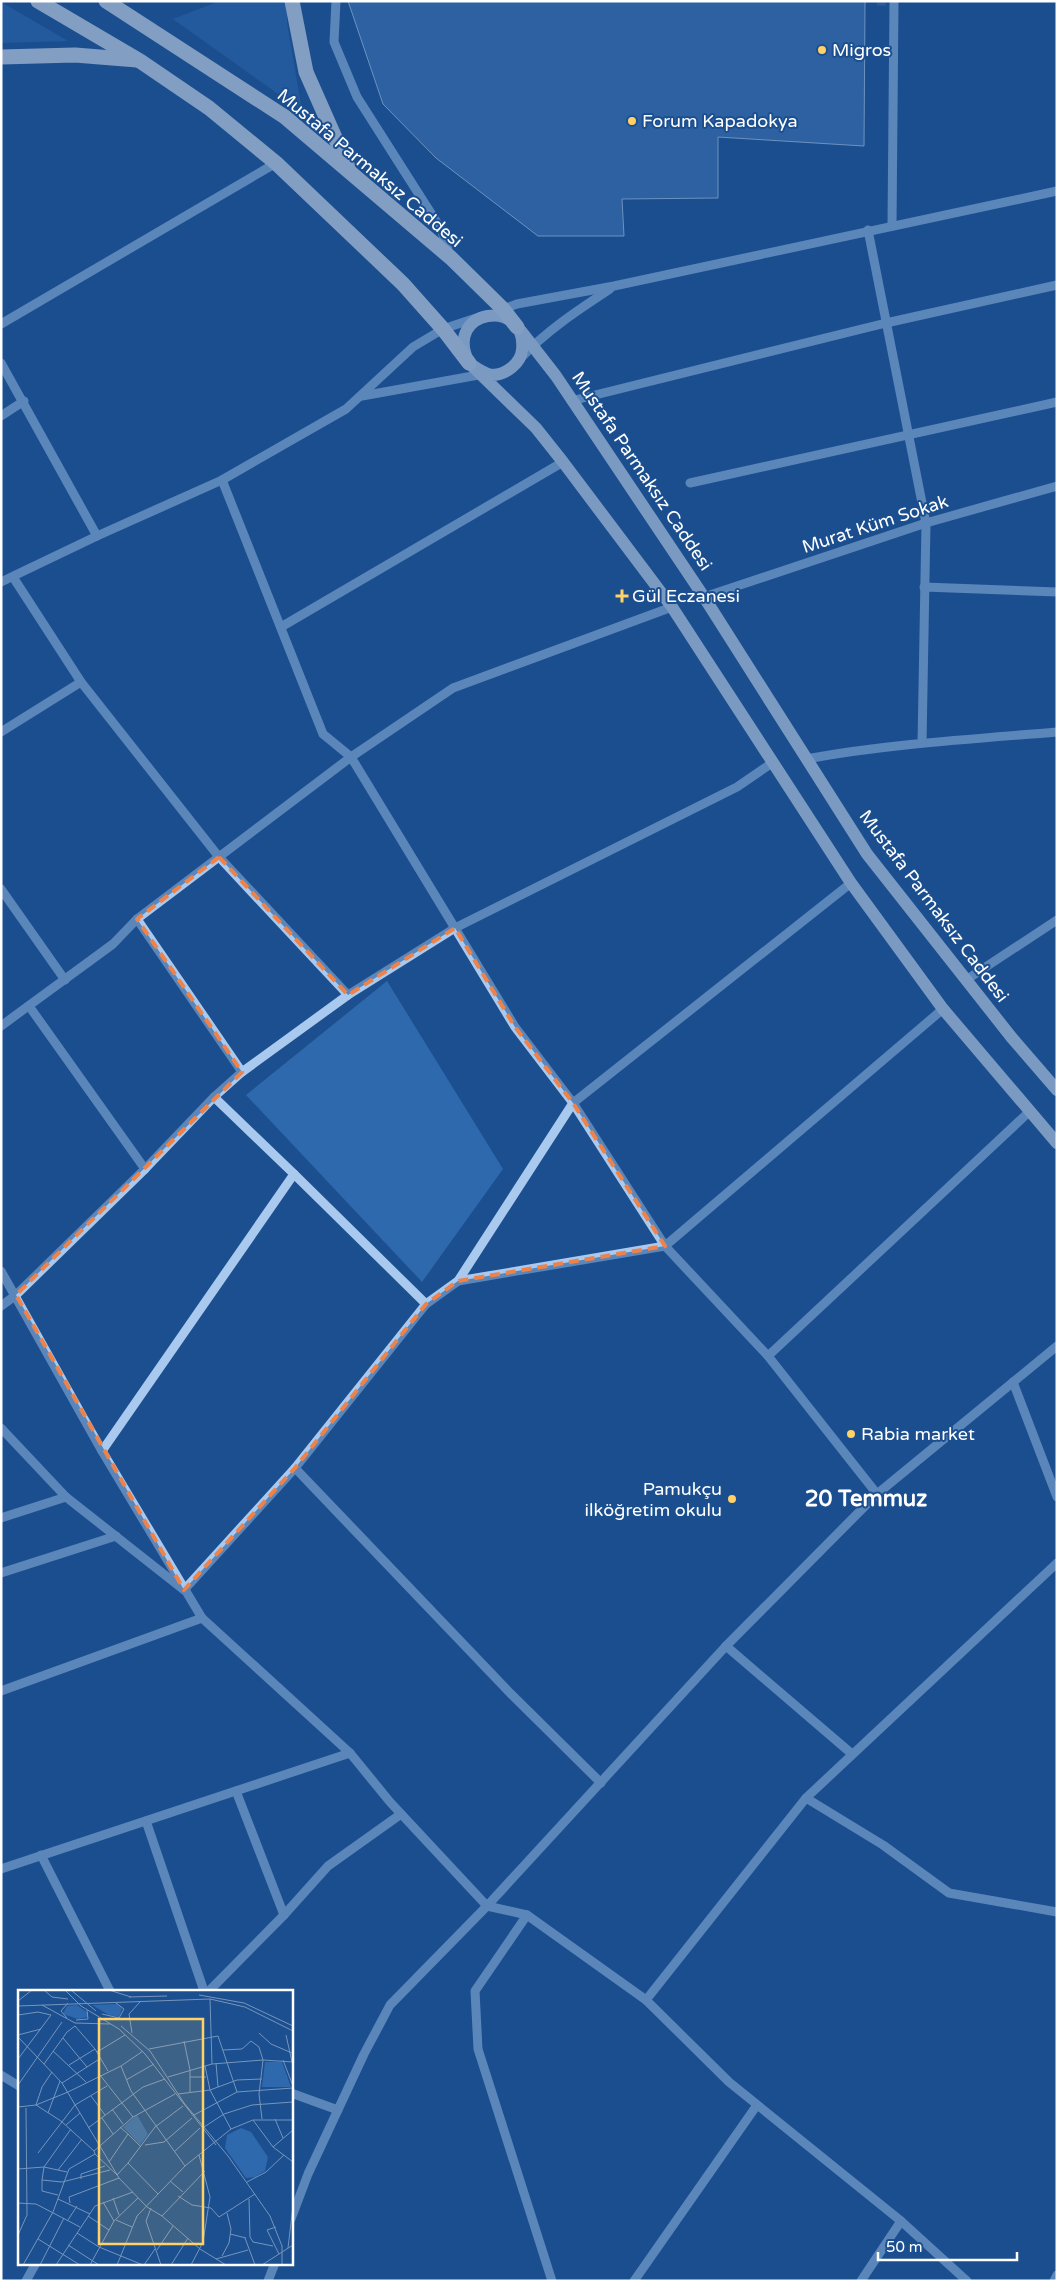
<svg xmlns="http://www.w3.org/2000/svg" width="1058" height="2282" font-family="'Varela Round',sans-serif">
  <rect width="100%" height="100%" fill="#1b4f8f"/>
  <!-- green -->
  <g fill="#2e69ad">
    <path d="M220,1H287V23L302,111L173,19Z"/>
    <path d="M1,2L68,41L1,43Z"/>
    <path d="M387,981L503,1169L422,1282L246,1095Z"/>
  </g>
  <!-- building -->
  <path fill="#4478b7" stroke="#cfe3fa" d="M348,1H865L864,146L718,137V198L622,199L624,236H538L436,158L383,104Z"/>
  <g fill="none" stroke-linecap="round" stroke-linejoin="round">
    <!-- minor-tunnel -->
    <path stroke="#3d69a0" stroke-width="9" stroke-dasharray="9 4.5" stroke-linecap="butt" d="M877,1L894,2"/>
    <!-- minor -->
    <g stroke="#a9c9ee" stroke-width="9">
      <path d="M336,1L334,42L357,97L441,229L450,256"/>
      <path d="M892,225L894,1"/>
      <path d="M868,230L926,523L922,743"/>
      <path d="M500,310L517,304L614,286L1057,191"/>
      <path d="M1,324L276,163"/>
      <path d="M520,359C546,331 578,310 610,289"/>
      <path d="M1,363L97,536"/>
      <path d="M362,396L484,374"/>
      <path d="M571,401L886,323L1057,285"/>
      <path d="M1,416L24,401"/>
      <path d="M222,480L323,734L351,757L515,1027L573,1103L665,1246L768,1356L877,1494"/>
      <path d="M690,483L1057,402"/>
      <path d="M13,577L81,682L219,857L348,995"/>
      <path d="M1,582L97,536L222,480L346,409L413,347L443,329L476,318"/>
      <path d="M924,587L1057,592"/>
      <path d="M704,597L926,523L1057,486"/>
      <path d="M281,627L563,462"/>
      <path d="M1,732L81,682"/>
      <path d="M806,759C889,744 973,739 1057,732"/>
      <path d="M1,889L65,980"/>
      <path d="M137,919L242,1072"/>
      <path d="M966,980L1057,920"/>
      <path d="M29,1006L145,1169"/>
      <path d="M1,1026L113,944L137,919L351,757L453,688L672,607"/>
      <path d="M294,1174L426,1304"/>
      <path d="M1,1271L102,1451L202,1618L350,1753L390,1802L487,1906L527,1915L646,2000L729,2082L901,2221L967,2281"/>
      <path d="M458,1281L665,1246L943,1009"/>
      <path d="M1,1306L16,1295L145,1169L214,1097L242,1072L348,995L455,928L737,787L772,763"/>
      <path d="M768,1356L1029,1112"/>
      <path d="M1013,1382L1057,1497"/>
      <path d="M1,1428L66,1497L184,1590L295,1468L510,1693L601,1783"/>
      <path d="M102,1451L294,1174L214,1097"/>
      <path d="M295,1468L426,1304L458,1281L573,1103L851,883"/>
      <path d="M1,1518L66,1497"/>
      <path d="M1,1573L116,1536"/>
      <path d="M726,1646L852,1754"/>
      <path d="M1,1691L202,1618"/>
      <path d="M236,1791L284,1915"/>
      <path d="M806,1798L883,1845L949,1893L1057,1912"/>
      <path d="M146,1821L204,1991"/>
      <path d="M41,1855L110,1991"/>
      <path d="M1,1869L350,1753"/>
      <path d="M527,1915L475,1991L478,2049L552,2281"/>
      <path d="M209,1991L284,1915L328,1866L401,1814"/>
      <path d="M646,2000L806,1798L1057,1563"/>
      <path d="M1,2075L19,2086"/>
      <path d="M291,2093L338,2110"/>
      <path d="M291,2219L308,2174L364,2054L390,2005L487,1906L726,1646L877,1494L1057,1346"/>
      <path d="M26,2281L36,2263"/>
      <path d="M268,2281L275,2263"/>
      <path d="M634,2281L757,2105"/>
      <path d="M861,2281L901,2221"/>
      <path d="M1054,2281L1057,2275"/>
    </g>
    <!-- major -->
    <g stroke="#f0f6ff" stroke-width="12">
      <path d="M521,331L556,376L704,597L867,854L1012,1038L1057,1090"/>
      <path d="M469,363C475,367 484,374 492,375C506,375 521,363 522,350C528,297 442,308 469,363L536,428L563,462L672,607L851,883L943,1009L1057,1143"/>
    </g>
    <!-- highway -->
    <g stroke="#fff" stroke-width="15">
      <path d="M38,1L140,61L209,108L276,163L403,284L443,329L469,363"/>
      <path d="M106,1L285,117L451,258L503,309L517,327"/>
      <path d="M292,1L306,72L348,167"/>
      <path d="M1,57L75,55L137,60"/>
    </g>
  </g>
  <!-- marked area -->
  <path d="M0 0H1058V2282H0ZM219,857L348,995L455,928L515,1027L573,1103L665,1246L458,1281L426,1304L295,1468L184,1590L16,1295L242,1072L137,919Z" fill="#1b4f8f" fill-opacity=".55" fill-rule="evenodd"/>
  <path fill="none" stroke="#ee8249" stroke-width="4" stroke-dasharray="10 6" stroke-linejoin="round" d="M219,857L348,995L455,928L515,1027L573,1103L665,1246L458,1281L426,1304L295,1468L184,1590L16,1295L242,1072L137,919Z"/>
  <!-- markers -->
  <g fill="#ffd166" stroke="#1b4f8f" stroke-width="2">
    <circle cx="822" cy="50" r="5"/>
    <circle cx="632" cy="121" r="5"/>
    <path d="M619.5 588.5h5v5h5v5h-5v5h-5v-5h-5v-5h5z"/>
    <circle cx="851" cy="1434" r="5"/>
    <circle cx="732" cy="1499" r="5"/>
  </g>
  <g text-anchor="middle" dominant-baseline="central" stroke-width="4" stroke-linejoin="round" paint-order="stroke">
    <!-- poi labels -->
    <g font-size="18" fill="#fff" stroke="#1b4f8f" text-anchor="start">
      <text x="832" y="50">Migros</text>
      <text x="642" y="121">Forum Kapadokya</text>
      <text x="632" y="596">Gül Eczanesi</text>
      <text x="861" y="1434">Rabia market</text>
      <text x="722" y="1489" text-anchor="end">Pamukçu<tspan x="722" dy="21">ilköğretim okulu</tspan></text>
    </g>
    <!-- street labels -->
    <g font-size="18" fill="#fff" stroke="#1b4f8f">
      <text transform="translate(370 168) rotate(40)">Mustafa Parmaksız Caddesi</text>
      <text transform="translate(642 471) rotate(56)">Mustafa Parmaksız Caddesi</text>
      <text transform="translate(875 524) rotate(-18)">Murat Küm Sokak</text>
      <text transform="translate(934 906) rotate(53)">Mustafa Parmaksız Caddesi</text>
    </g>
    <!-- district labels -->
    <g font-size="22" font-weight="bold" fill="#fff" stroke="#1b4f8f">
      <text x="866" y="1499">20 Temmuz</text>
    </g>
  </g>
  <!-- overview -->
  <g transform="translate(18 1990)">
    <rect width="275" height="275" fill="#1b4f8f"/>
    <path d="M99,14L104,18L101,27L91,25L74,15ZM59,15L70,23V27L60,29L45,24L49,16ZM247,72H264L273,97H244ZM119,125L130,144L122,155L105,137ZM223,138L233,142L250,167L247,181L237,187L228,188L207,158L209,145Z" fill="#2e69ad"/>
    <path fill="none" stroke="#7695bc" stroke-width="1" d="M26,0L34,7L50,9M47,0L63,16L101,39L127,64M53,0L78,21M91,0L113,7M181,5L226,13L275,36M111,7L149,6M192,9L194,74M0,11L14,0M24,15L57,33L92,34M0,16L192,9L227,17L275,41M84,24L101,28L106,19L98,13M0,25L20,22L33,25L0,69M49,28L43,21L50,13M58,30L70,29L69,20M103,36L132,61M114,43L111,24L122,12M241,43L253,54L274,63M0,45L23,39M268,45L274,72M0,47L44,93L101,188L129,217L144,226L182,259L208,275M45,48L69,77M166,51L172,80V102M131,59L200,46L219,102M205,60L224,59L233,51L241,57L245,70L241,104L244,129M35,61L68,92M132,61L166,113L210,166L252,226L264,256V275M79,62L107,45M127,64L198,155M265,70L275,96M198,73L200,97M26,74L49,42L57,36L77,59L90,81M51,75L77,59M103,76L113,101L167,176M187,76L192,100L213,139M34,82L24,97L18,115L43,131L76,161M82,85L115,127M150,87L194,74L245,70L275,72M172,87H188M108,90L136,74M44,93L83,68M0,95L44,32M160,104L192,100L219,90L244,89M73,106L87,125M0,117L18,115L50,102L103,76L125,61M94,119L105,134M30,123L42,91M176,125L219,102L275,98M84,128L95,144M257,129L265,148M235,130L255,157L275,172M48,135L62,123M186,137L206,124L234,115L275,112M70,138L125,97L147,89M110,144L123,157M127,155L146,152L174,128M255,157L275,140M156,162L182,138M20,163L57,115L89,96M77,164L99,185L110,173L140,204M91,172L110,144L102,137M110,173L137,137L165,116M0,179L26,177L49,182M40,180L64,149M63,189V184L87,176M24,190L44,192L92,180M152,191L165,202M229,192L248,182L266,165M40,205L24,201V190L26,177L53,139M160,206L174,215L193,218L201,227L237,204M95,208L101,225M40,209L72,224M231,209L232,247L235,252L255,256M85,212L96,231M0,213L18,214L62,237M52,213L51,207L101,188M133,218L128,231L143,275M70,226L91,240M144,226L187,181M50,230L59,216M98,230L114,237M258,237L249,240L261,264M59,243L81,257L125,275M212,244L228,248M0,245L9,225L8,118M227,248L237,275M20,249L62,275M50,255L81,275M270,258L275,216M139,260L155,236M204,266L211,253L213,239L209,223M198,269L230,260M5,275L35,222L51,179L77,164L76,161L115,127L157,104M22,275L46,228M38,275L77,216L115,202M72,275L96,231L120,208M99,275L119,226L167,176L213,139L235,130H275M126,275L137,259M153,275L170,248M173,275L185,252L192,207L181,165M244,275L275,255"/>
    <path fill="#ffd166" fill-opacity="0.15" stroke="#ffd166" stroke-width="2.5" d="M81,29H185V254H81Z"/>
    <rect width="275" height="275" fill="none" stroke="#fff" stroke-width="2.5"/>
  </g>
  <!-- border -->
  <rect width="1058" height="2282" fill="none" stroke="#ffffff" stroke-width="5"/>
  <!-- scale -->
  <path d="M878 2252v8h139v-8" fill="none" stroke="#ffffff" stroke-width="2.5"/>
  <text x="886" y="2252" font-size="15" fill="#ffffff" stroke="#1b4f8f" stroke-width="4" paint-order="stroke">50 m</text>
</svg>
